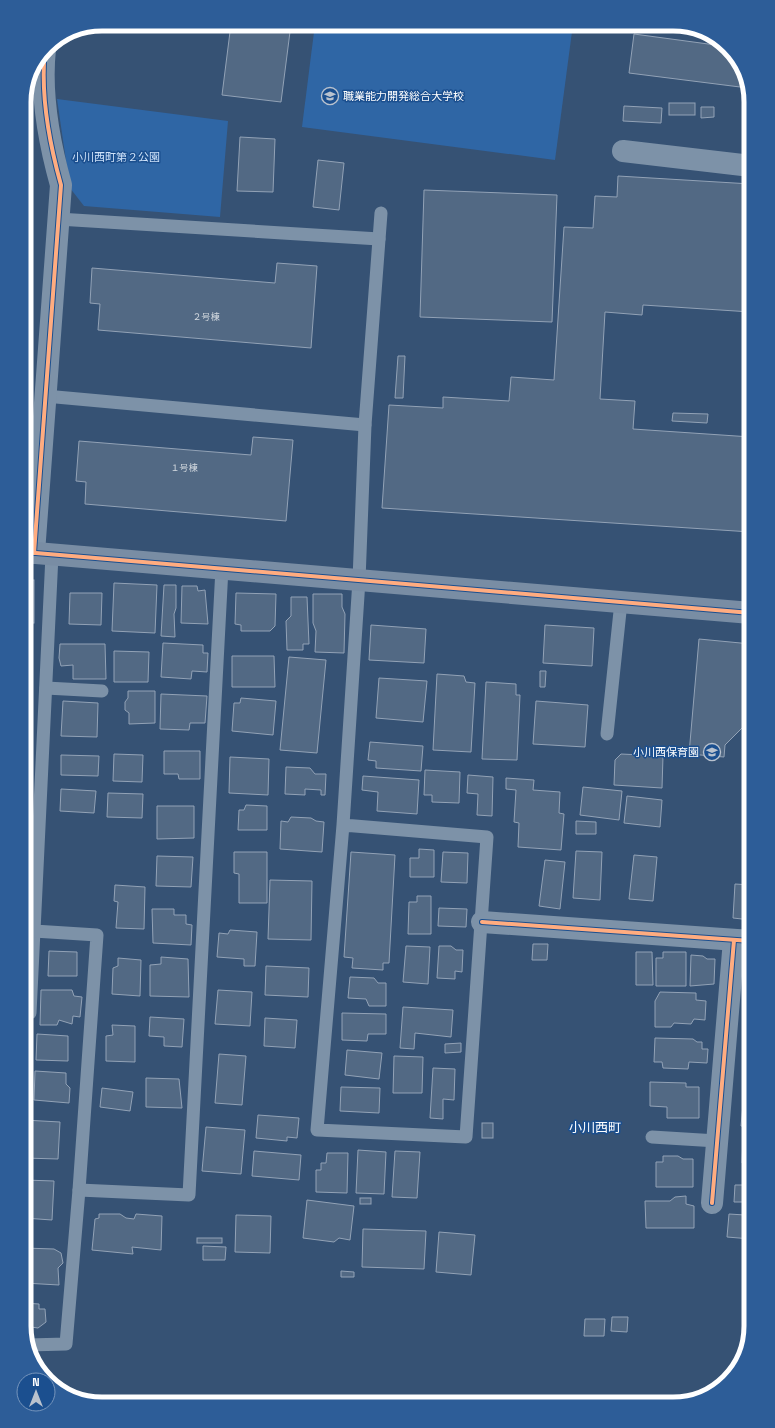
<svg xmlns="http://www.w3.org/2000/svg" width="775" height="1428" font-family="'Space Grotesk','Noto Sans JP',sans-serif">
  <rect width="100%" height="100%" fill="#365274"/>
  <!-- green -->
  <g fill="#2f66a5">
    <path d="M315,24H573L555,160L302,127Z"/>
    <path d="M57,99L228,121L220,217L84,206L70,188Z"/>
  </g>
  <!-- building -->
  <g fill="#526984" stroke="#92a2b6">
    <path d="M231,24H291L281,102L222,95Z"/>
    <path d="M631,24H678L713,36L631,27Z"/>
    <path d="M634,34L723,46L745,72L748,88L629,73Z"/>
    <rect x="669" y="103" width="26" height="12"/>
    <path d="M624,106L662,108L661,123L623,121Z"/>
    <path d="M701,107H714V117L701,118Z"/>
    <path d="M240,137L275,139L273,192L237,191Z"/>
    <path d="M318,160L344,163L339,210L313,207Z"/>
    <path d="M618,176L751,184V312L643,305L642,315L605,312L600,399L635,401L633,429L751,437V532L382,508L389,405L443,408V397L509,401L511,377L554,380L564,227L593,228L595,196L617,197Z"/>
    <path d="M424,190L557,195L552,322L420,317Z"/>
    <path d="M277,263L317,266L311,348L98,330L100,304L90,303L92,268L275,283Z"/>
    <path d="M398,356H405L403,398H395Z"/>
    <path d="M673,413L708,414L707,423L672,421Z"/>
    <path d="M253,437L293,440L286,521L85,504L86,482L76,481L79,441L251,455Z"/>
    <rect x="24" y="580" width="10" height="43"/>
    <path d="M114,583L157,585L155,633L112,631Z"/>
    <path d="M164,585H176V608L174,614L175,637L161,636Z"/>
    <path d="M182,586H197L198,591L205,590L208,624L181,623Z"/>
    <path d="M70,593H102L101,625L69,624Z"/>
    <path d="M236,593L276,594L275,626L270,631H241V625L235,624Z"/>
    <path d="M313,594H342V607L345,614L344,653L315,652L316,631L313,623Z"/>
    <path d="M291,597H307L309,644H303V650H287L286,621L291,616Z"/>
    <path d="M371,625L426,629L424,663L369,660Z"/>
    <path d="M545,625L594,628L592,666L543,663Z"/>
    <path d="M699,639L751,644V718L746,717L745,725L725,745L724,757L689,754Z"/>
    <path d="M163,643L203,645V653H208L207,672L192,671L191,679L161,677Z"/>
    <path d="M60,644H105L106,679H73V665L61,666L59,658Z"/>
    <path d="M114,651L149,652L148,682H114Z"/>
    <path d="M232,656H274L275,687H232Z"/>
    <path d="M289,657L326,660L317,753L280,750Z"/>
    <path d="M540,671H546L545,687H540Z"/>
    <path d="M437,674L464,676L466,682L475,683L471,752L433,750Z"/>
    <path d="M379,678L427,681L423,722L376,718Z"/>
    <path d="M486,682L516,684V695H520L517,760L482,759Z"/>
    <path d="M128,691H155V723L129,724V713L125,710V702L128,698Z"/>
    <path d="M161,694L207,696L205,723H190L189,730L160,729Z"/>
    <path d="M241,698L276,701L273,735L232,731L234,703H240Z"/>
    <path d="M63,701L98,703L97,737L61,736Z"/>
    <path d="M536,701L588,705L585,747L533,744Z"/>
    <path d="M24,705H32L30,721L26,728H24Z"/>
    <path d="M370,742L423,746L421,771L376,768V761L368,760Z"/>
    <path d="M164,751H200V779H179L178,774H164Z"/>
    <path d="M114,754L143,755L142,782L113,781Z"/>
    <path d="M621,754L663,756L662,788L614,785L615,760Z"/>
    <path d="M61,755L99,756L98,776L61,775Z"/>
    <path d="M230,757L269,759L268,795L229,793Z"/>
    <path d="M286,767L310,768L315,774H326L325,795H321V790L305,789V795L285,794Z"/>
    <path d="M425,770L460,772L459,803L432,802V795H424Z"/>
    <path d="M468,775L493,777L492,816L477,815L478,794L467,793Z"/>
    <path d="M363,776L419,780L417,814L377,811L378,792L362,790Z"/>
    <path d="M506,778L534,780L533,790L560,792L559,813L564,814L561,850L518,847L519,823L514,822L516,790L506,789Z"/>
    <path d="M583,787L622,791L619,820L580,815Z"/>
    <path d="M61,789L96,791L94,813L60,811Z"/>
    <path d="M108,793L143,794L142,818L107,817Z"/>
    <path d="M627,796L662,800L660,827L624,823Z"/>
    <path d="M246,805L267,806V830H238L239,810H244Z"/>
    <path d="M157,806H194V838L157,839Z"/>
    <path d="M291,817L311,818L316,821L324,822L322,852L280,849L281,821L288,822Z"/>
    <path d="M576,821L596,822V834H576Z"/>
    <path d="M419,849L434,850V877H410V858H419Z"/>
    <path d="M576,851L602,852L600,900L573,898Z"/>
    <path d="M234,852H267V903H239V874L234,873Z"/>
    <path d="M351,852L395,855L389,963H383V970L352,968L353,958L344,957Z"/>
    <path d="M443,852L468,853L467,883L441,882Z"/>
    <path d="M634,855L657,857L653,901L629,899Z"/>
    <path d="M157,856L193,857L191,887L156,886Z"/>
    <path d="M545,860L565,862L560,909L539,906Z"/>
    <path d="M270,880L312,881L311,940L268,939Z"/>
    <path d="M735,884L751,885V920L733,918Z"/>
    <path d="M115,885L145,887L144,929L116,928L118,902L114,901Z"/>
    <path d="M417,896H431V934H408L409,902H417Z"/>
    <path d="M439,908L467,909L466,927L438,926Z"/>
    <path d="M152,909H174V915H186V924L192,925L191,945L153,943Z"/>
    <path d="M230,930L257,932L255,966H244V959L217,957L219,933L228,934Z"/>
    <path d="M533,944H548L547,960H532Z"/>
    <path d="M406,946L430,947L428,984L403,982Z"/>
    <path d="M439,946H451L456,950H463L462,972L455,971V979L437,978Z"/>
    <path d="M49,951L77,952V976H48Z"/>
    <path d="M636,952H652L653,985H636Z"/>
    <path d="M663,952H686V986H656V958H663Z"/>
    <path d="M691,955L703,956L707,959H715L714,984L690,986Z"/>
    <path d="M161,957L188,959L189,997L150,996V965L161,964Z"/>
    <path d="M118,958L141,960L140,996L112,994L113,968L118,966Z"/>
    <path d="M266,966L309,968L308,997L265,995Z"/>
    <path d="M749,974H751V994H748Z"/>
    <path d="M350,977L374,978L378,983H386V1006H369L366,999L348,998Z"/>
    <path d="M41,990H72L74,996L82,997L80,1017L73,1016L72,1024L59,1020L57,1025H40Z"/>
    <path d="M218,990L252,992L250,1026L215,1024Z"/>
    <path d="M660,992L696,993V1000L706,1001L705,1020L694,1019L691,1024L674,1023L671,1027H655V1001Z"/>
    <path d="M403,1007L453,1010L451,1037L415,1033L414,1049L400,1048Z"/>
    <path d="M342,1013L386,1014V1034H368L367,1041L342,1040Z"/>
    <path d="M150,1017L184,1019L182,1047L164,1046V1037L149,1036Z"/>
    <path d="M265,1018L297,1020L295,1048L264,1046Z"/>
    <path d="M112,1025L135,1026V1062L106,1061V1036L113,1035Z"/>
    <path d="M37,1034L68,1036V1061L36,1060Z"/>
    <path d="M655,1038L693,1039L697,1042H702V1049H708L707,1063L689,1062L688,1069L663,1068L662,1062H654Z"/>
    <path d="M461,1043V1052L445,1053V1044Z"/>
    <path d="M347,1050L382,1053L379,1079L345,1075Z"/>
    <path d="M219,1054L246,1056L242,1105L215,1103Z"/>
    <path d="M394,1056L423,1057L422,1093H393Z"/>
    <rect x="748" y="1062" width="3" height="23"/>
    <path d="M433,1068L455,1069L454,1100L443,1099V1119L430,1118Z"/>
    <path d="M35,1071L66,1073V1084L70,1088L69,1103L34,1100Z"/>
    <path d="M146,1078L179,1079L182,1108L146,1107Z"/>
    <path d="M650,1082L686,1083V1087H699V1118H667V1107L650,1106Z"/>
    <path d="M341,1087L380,1088L379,1113L340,1111Z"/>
    <path d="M102,1088L133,1092L130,1111L100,1107Z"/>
    <path d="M743,1105L751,1106V1127L741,1126Z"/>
    <path d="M258,1115L299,1118L297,1138L287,1137V1141L256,1138Z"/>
    <path d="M24,1120L60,1122L58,1159L24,1158Z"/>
    <rect x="482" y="1123" width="11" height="15"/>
    <path d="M206,1127L245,1130L241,1174L202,1171Z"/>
    <path d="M743,1138H751V1163H742Z"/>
    <path d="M358,1150L386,1152L384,1194L356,1193Z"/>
    <path d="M254,1151L301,1155L299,1180L252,1176Z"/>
    <path d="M395,1151L420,1152L417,1198L392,1197Z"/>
    <path d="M327,1153H348L347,1193L316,1192V1170H321V1163H326Z"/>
    <path d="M663,1156H678L683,1159H693V1187H656V1162H663Z"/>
    <path d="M744,1173H751V1202H734L735,1185H743Z"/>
    <path d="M24,1180L54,1181L52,1220L24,1218Z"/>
    <path d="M686,1196V1204L694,1206V1228H646L645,1201H670L675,1197Z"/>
    <rect x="360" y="1198" width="11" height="6"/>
    <path d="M307,1200L354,1206L350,1240L339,1238L334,1242L303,1238Z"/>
    <path d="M746,1209H751V1239L727,1237L729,1214L745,1215Z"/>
    <path d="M99,1214H120L126,1218L134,1219L136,1214L162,1216L161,1250L132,1247L133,1254L92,1250L95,1219L99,1218Z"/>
    <path d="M236,1215L271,1216L270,1253L235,1252Z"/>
    <path d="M363,1229L426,1231L424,1269L362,1267Z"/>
    <path d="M439,1232L475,1235L471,1275L436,1272Z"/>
    <rect x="197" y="1238" width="25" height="5"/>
    <path d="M203,1246L226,1247L225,1260H203Z"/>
    <path d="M24,1248L54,1249L61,1253L63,1263L58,1268L59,1285L24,1283Z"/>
    <path d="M341,1271L354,1272V1277H341Z"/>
    <path d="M24,1303L39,1304V1309H45L46,1322L38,1328L24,1326Z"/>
    <path d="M612,1317H628L627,1332L611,1331Z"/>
    <path d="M585,1319H605L604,1336H584Z"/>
  </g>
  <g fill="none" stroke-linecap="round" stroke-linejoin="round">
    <!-- lane -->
    <g stroke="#7d92a8" stroke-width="13">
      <path d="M58,219L379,239"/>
      <path d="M45,396L365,425"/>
      <path d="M46,688L102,691"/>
      <path d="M607,734L621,602"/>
      <path d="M343,825L487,837L466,1137L317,1130L343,825L359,580L365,425L381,213"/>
      <path d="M30,1013L34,930"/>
      <path d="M652,1137L717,1141"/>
      <path d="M79,1190L189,1195L222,568"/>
      <path d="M28,1345L66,1344L79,1190L97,935L34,931L52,555"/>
    </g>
    <!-- street -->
    <g stroke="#7d92a8" stroke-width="22">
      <path d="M623,151L751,166"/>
      <path d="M34,553L61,185C49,142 40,95 45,49"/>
      <path d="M482,922L751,941"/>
      <path d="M712,1203L734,940"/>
    </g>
    <!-- secondary -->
    <path stroke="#798da4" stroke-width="22" d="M24,552L751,613"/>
    <!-- cycleway casing -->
    <g stroke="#1b4f8f" stroke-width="6">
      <g id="cycleway">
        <path d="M24,552L751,613"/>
        <path d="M34,553L61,185C49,142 40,95 45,49"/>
        <path d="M482,922L751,941"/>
        <path d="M712,1203L734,940"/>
      </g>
    </g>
    <!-- cycleway -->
    <use href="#cycleway" stroke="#ffac80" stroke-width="4"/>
  </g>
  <!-- icons -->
  <defs>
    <g id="school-ring" transform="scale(0.9)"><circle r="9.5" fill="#1b4f8f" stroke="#b9c2ce" stroke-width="1.5"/><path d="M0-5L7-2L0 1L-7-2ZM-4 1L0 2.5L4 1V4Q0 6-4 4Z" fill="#b9c2ce"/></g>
  </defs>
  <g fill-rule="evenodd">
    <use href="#school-ring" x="330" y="96"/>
    <use href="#school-ring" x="712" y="752"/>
  </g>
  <g text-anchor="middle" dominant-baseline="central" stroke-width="3" stroke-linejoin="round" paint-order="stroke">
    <!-- number labels -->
    <g font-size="9" fill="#d4dae0">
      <text x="206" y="317">２号棟</text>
      <text x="184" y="468">１号棟</text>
    </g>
    <!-- poi labels -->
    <g font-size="11" fill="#fff" stroke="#1b4f8f" text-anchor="start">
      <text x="343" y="96">職業能力開発総合大学校</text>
      <text x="699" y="752" text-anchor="end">小川西保育園</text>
    </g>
    <!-- park labels -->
    <g font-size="11" fill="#cfe3fa" stroke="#1b4f8f">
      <text x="116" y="157">小川西町第２公園</text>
    </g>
    <!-- quarter labels -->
    <g font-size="13" fill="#fff" stroke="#1b4f8f">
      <text x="595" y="1127">小川西町</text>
    </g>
  </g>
  <!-- crop -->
  <path d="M0 0H775V1428H0ZM102 31H673A71 71 0 0 1 744 102V1326A71 71 0 0 1 673 1397H102A71 71 0 0 1 31 1326V102A71 71 0 0 1 102 31Z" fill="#2d5d98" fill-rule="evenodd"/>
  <path fill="none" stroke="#fff" stroke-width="5" d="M102 31H673A71 71 0 0 1 744 102V1326A71 71 0 0 1 673 1397H102A71 71 0 0 1 31 1326V102A71 71 0 0 1 102 31Z"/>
  <!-- north arrow -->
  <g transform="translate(36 1392)"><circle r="19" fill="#1b4f8f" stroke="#7695bc"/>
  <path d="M0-3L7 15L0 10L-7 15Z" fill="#b9c2ce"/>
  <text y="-6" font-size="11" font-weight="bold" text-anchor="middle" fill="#ffffff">N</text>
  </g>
</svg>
